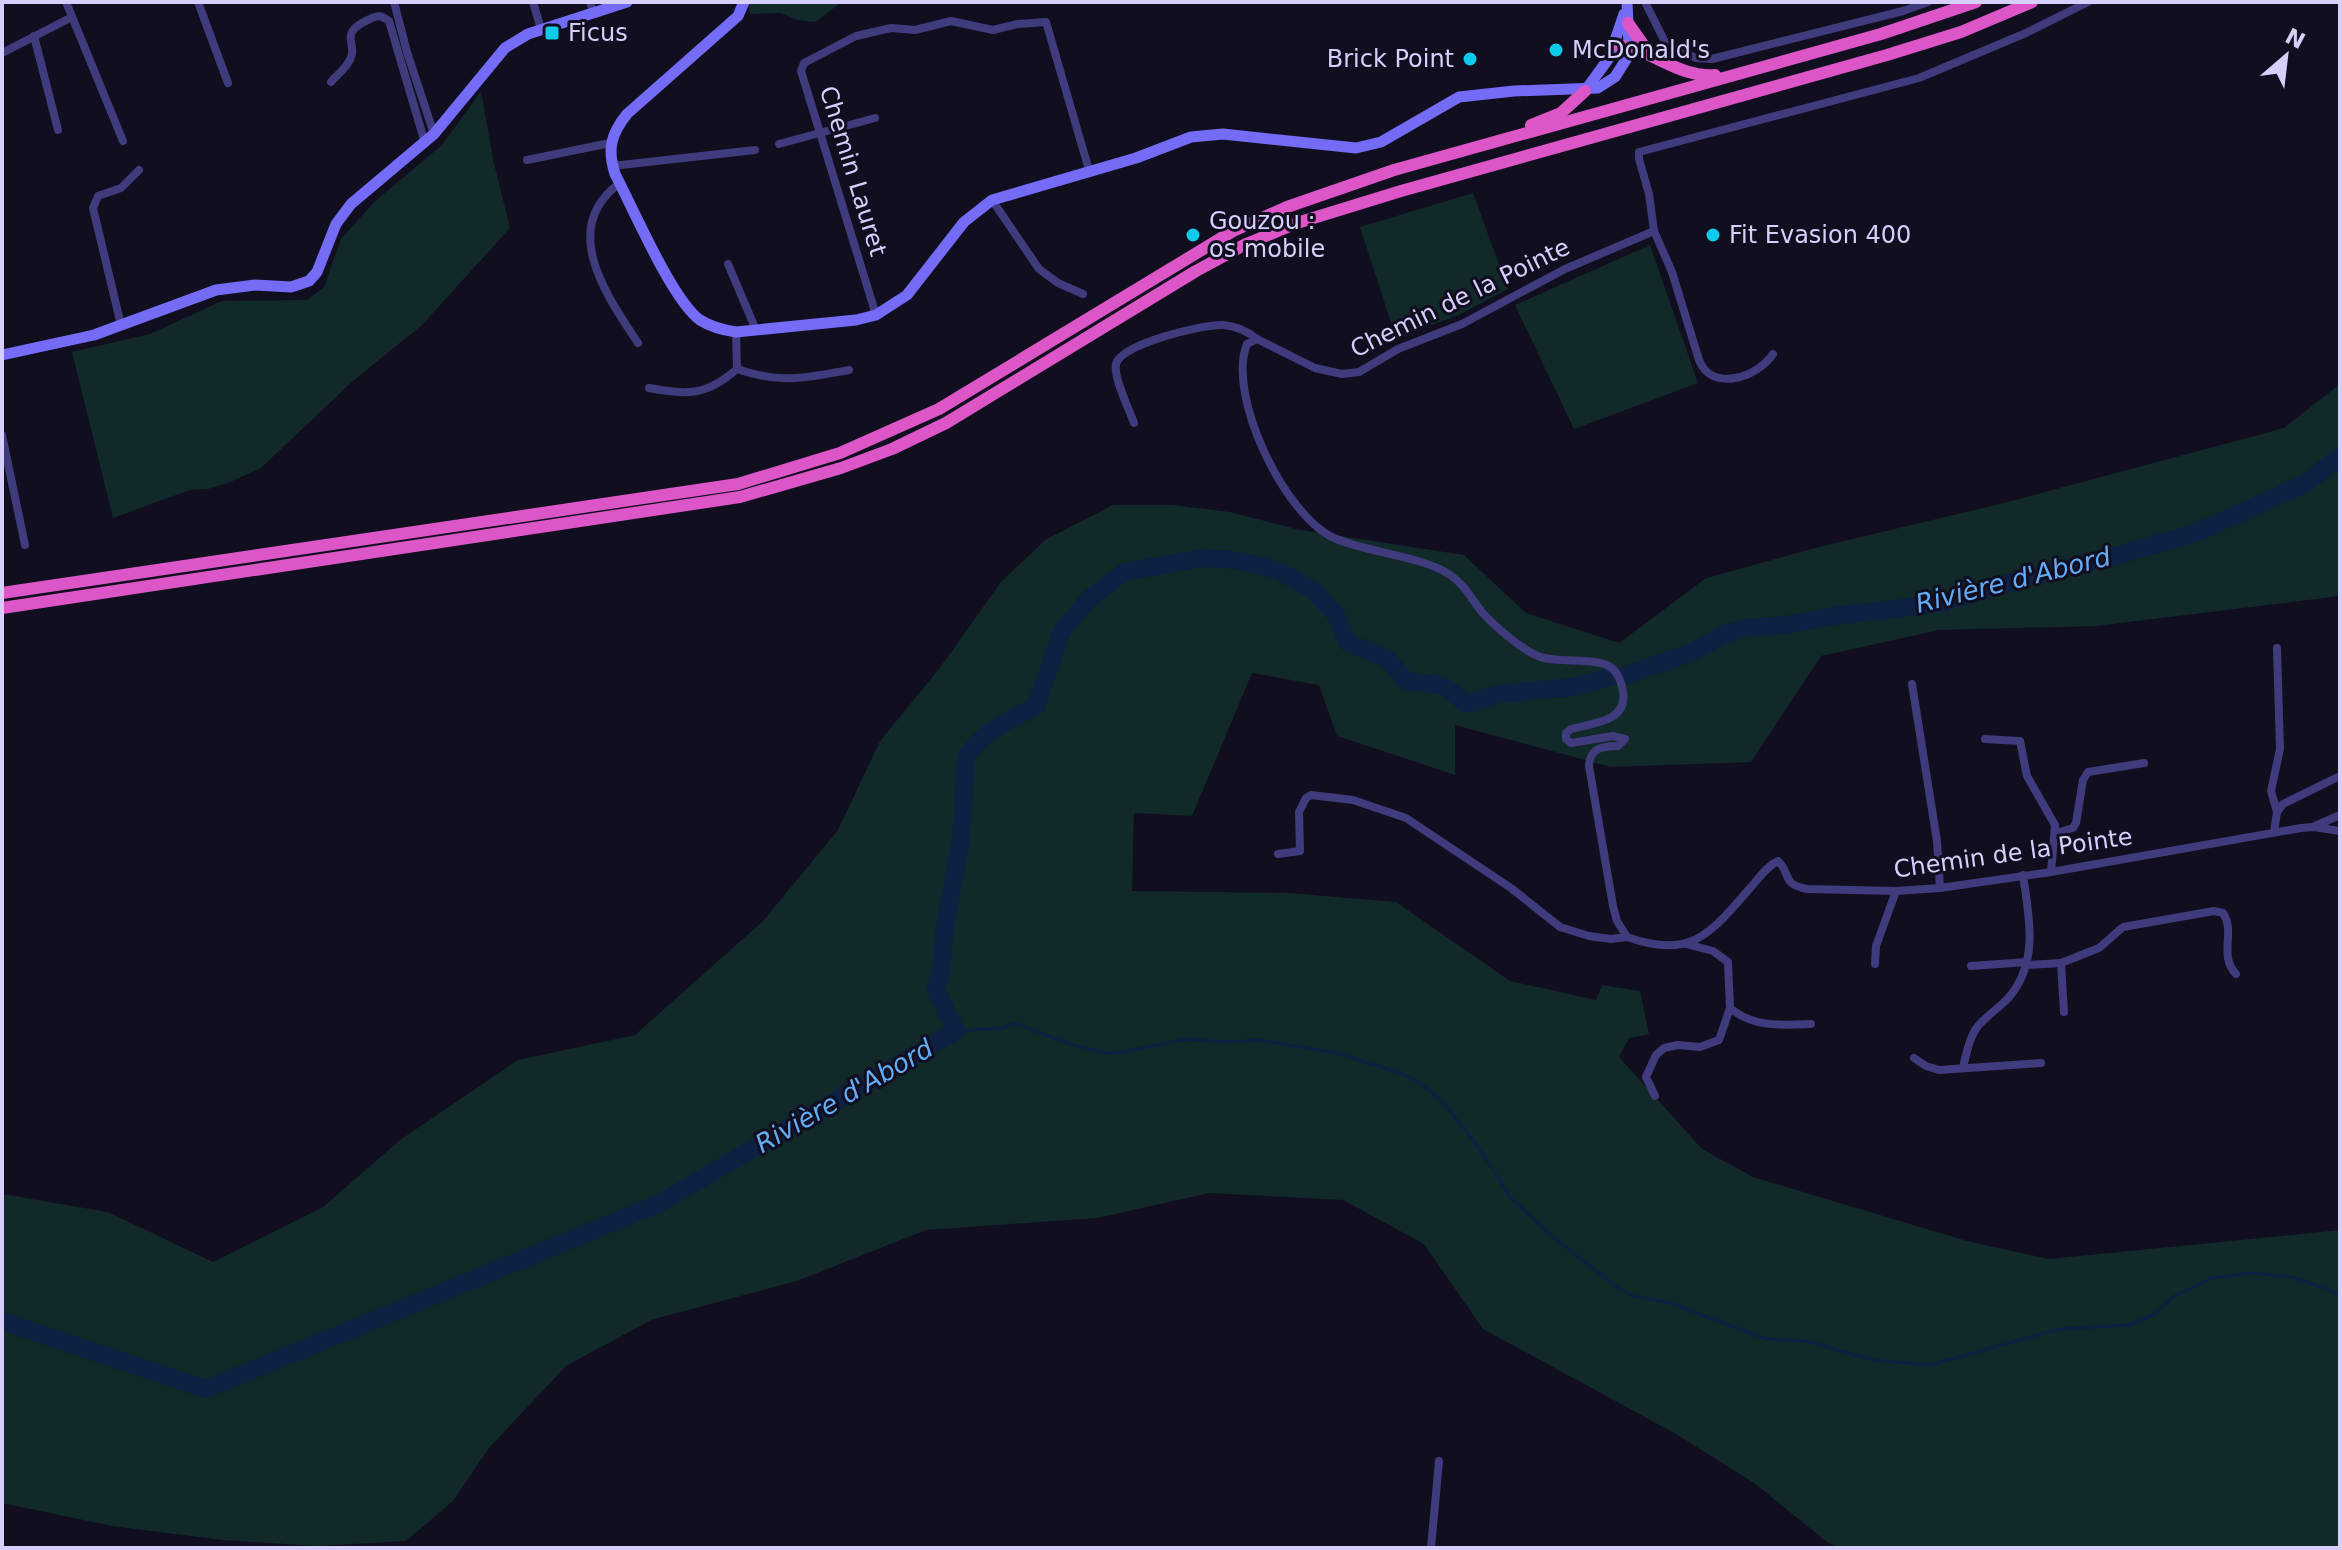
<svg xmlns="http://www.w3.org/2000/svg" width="2342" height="1550" font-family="'DejaVu Sans',sans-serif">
  <rect width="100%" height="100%" fill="#110e1f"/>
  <!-- green -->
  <g fill="#112929">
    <path d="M748,2H842L815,22L797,20L781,13L750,14Z"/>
    <path d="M481,91L493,159L510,228L422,325L353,381L261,468L228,483L208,489L190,490L113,518L72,352L150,334L222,301L307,300L324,287L341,239L375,201L442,145Z"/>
    <path d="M1473,193L1508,289L1459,315L1396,338L1360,227Z"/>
    <path d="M1650,245L1698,383L1574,429L1515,305Z"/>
    <path d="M2340,384V596L2096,626L1939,630L1821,656L1751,762L1611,767L1455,725V775L1337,736L1319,685L1252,673L1192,816L1134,813L1132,891L1290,893L1396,902L1510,981L1596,1000L1602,985L1640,991L1649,1034L1629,1038L1619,1057L1702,1149L1753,1177L1967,1241L2049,1259L2340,1230V1548H1838L1827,1542L1754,1483L1676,1434L1483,1329L1424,1244L1343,1200L1209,1193L1097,1218L926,1230L797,1281L651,1320L566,1366L489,1448L453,1501L406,1541L318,1546L222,1540L112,1526L2,1503V1194L108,1212L213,1262L323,1207L400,1140L518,1060L635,1035L763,921L838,830L880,741L939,669L1001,582L1045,540L1113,505H1173L1230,512L1296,529L1464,555L1526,613L1619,643L1706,578L1819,547L2008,502L2284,428Z"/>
  </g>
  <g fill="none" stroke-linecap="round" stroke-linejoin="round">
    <!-- stream -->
    <path stroke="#0f2142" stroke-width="3" d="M956,1031L1002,1028L1014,1023L1070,1044L1106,1053L1123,1052L1186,1039L1225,1042L1260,1040L1336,1053L1397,1072L1417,1081L1442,1101L1477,1145L1510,1197L1553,1237L1618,1288L1633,1296L1667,1302L1766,1339L1806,1341L1872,1360L1930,1365L2059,1329L2129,1325L2153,1315L2174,1296L2212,1278L2252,1273L2292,1277L2327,1289L2340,1296"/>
    <!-- river -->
    <g stroke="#0f2142" stroke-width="18">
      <path d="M1626,675L1690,653L1725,634L1745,628L1785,625L1835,616L1942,603L2033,576L2126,553L2198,532L2304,484L2340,457"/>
      <path d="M2,1321L206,1389L658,1204L956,1031L935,988L941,975L944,933L961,838L966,758C980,733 1011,719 1036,706L1062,631L1088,600L1124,572L1203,558L1233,560L1258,565L1278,571L1312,589L1336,615L1347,642L1387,659L1407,681C1433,685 1444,680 1464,703H1472L1497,694L1574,687L1611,677"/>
    </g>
    <!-- minor -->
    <g stroke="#403b7c" stroke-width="8">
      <path d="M66,2L123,141"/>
      <path d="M198,2L228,83"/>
      <path d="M394,2L407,52L434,134"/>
      <path d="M533,2L541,29"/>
      <path d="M590,2L593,12"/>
      <path d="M1645,2L1667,46L1696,58L1712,59L1903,11L1928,2"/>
      <path d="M34,36L58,130"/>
      <path d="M2,53L72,17"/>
      <path d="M331,82C336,76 344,70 348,63C362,43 333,35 372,18C380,15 382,16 389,21L425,143"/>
      <path d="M779,144L875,118"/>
      <path d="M527,160L610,143"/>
      <path d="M612,166L755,150"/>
      <path d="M620,183C558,228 607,296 638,343"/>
      <path d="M992,200L1039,269L1058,283L1083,294"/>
      <path d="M1654,231L1672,272L1699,360C1712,393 1758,377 1773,354"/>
      <path d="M728,264L756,330"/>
      <path d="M876,315L801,71L804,63L856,36L891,28L915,30L951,21L993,30L1018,24L1046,22L1089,170"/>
      <path d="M121,325L93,208L98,196L121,188L139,170"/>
      <path d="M736,332L737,369"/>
      <path d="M1257,339L1247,344C1226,395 1285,516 1334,538C1368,553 1423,556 1450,575C1464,584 1471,598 1481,611C1493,625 1522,650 1538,656C1559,665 1601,655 1614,670C1619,676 1622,685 1623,692C1628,722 1592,723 1571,729L1566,733V739L1571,743L1613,736L1625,739L1618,746C1602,746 1590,748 1589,766L1613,906L1617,921L1627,937C1693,961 1712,931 1751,887C1759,878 1767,866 1778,861C1793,876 1780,883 1807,889L1896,891L1940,888L2051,872L2301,828L2314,827L2340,831"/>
      <path d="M649,388C689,395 706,396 737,369C780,384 806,378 849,370"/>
      <path d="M1134,423C1129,409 1113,377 1116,364C1121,344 1203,324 1223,325C1236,326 1247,331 1257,339L1315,368L1342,374L1359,372L1398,349L1462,324L1565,269L1654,231L1649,194L1639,159V152L1919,78L2026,33L2088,2"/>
      <path d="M2,435L25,545"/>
      <path d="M2277,648L2280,749L2271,791L2277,812"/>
      <path d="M1912,684L1937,841L1940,888"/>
      <path d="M1985,739L2020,741L2027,776L2055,825L2051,872"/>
      <path d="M2315,826L2340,815"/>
      <path d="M2274,832L2277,812L2283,804L2340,776"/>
      <path d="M2056,833L2073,828L2076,823L2083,780L2088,772L2144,763"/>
      <path d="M1278,854L1300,851L1299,812L1306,798L1311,795L1353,800L1406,818L1511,888L1560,927L1589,936L1611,939L1627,937"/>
      <path d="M1686,944L1713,951L1728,962L1730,1008C1754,1028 1782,1025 1811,1024"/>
      <path d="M2061,963L2099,948L2123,927L2214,911L2223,913C2236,932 2218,955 2236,974"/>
      <path d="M1875,964L1876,946L1896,891"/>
      <path d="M2026,965L2061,963L2064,1012"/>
      <path d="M1971,966L2027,962"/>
      <path d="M1914,1058L1926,1066L1939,1070L2041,1063"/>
      <path d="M1963,1067C1967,1053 1969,1037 1978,1026C1987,1015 2001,1007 2010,996C2039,960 2029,917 2023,875"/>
      <path d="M1655,1096L1646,1077L1656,1055L1664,1048L1678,1045L1700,1047L1719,1040L1730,1008"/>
      <path d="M1431,1548L1439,1461"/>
    </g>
    <!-- secondary -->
    <g stroke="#746bf7" stroke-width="11">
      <path d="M744,2L738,16L627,114C611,134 607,149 615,174C633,208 672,300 700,320C711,327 723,330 736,332L856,320L876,315L907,295L964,222L992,200L1136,158L1191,137L1223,134L1356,148L1381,142L1459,97L1514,91L1598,88L1615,77L1627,58L1629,46L1627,2"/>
      <path d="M1585,91L1609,58L1624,14"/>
      <path d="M2,355L94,335L216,290L255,285L291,287L309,281L317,272L336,224L351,204L434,134L505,48L528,34L627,2"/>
    </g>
    <!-- trunk -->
    <g stroke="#dc56c8" stroke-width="12">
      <path d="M1628,23L1649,53"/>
      <path d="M1615,45C1651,48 1677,78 1715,75"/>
      <path d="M1531,125L1561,113L1585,91"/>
      <path d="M2,593L738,484L840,453L939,409L1233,231L1287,207L1394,170L1881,34L1976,2"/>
      <path d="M2,608L740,497L841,468L892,449L946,423L1196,271L1244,245L1297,223L1401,191L1887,55L1961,32L2032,2"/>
    </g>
  </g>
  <!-- markers -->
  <g fill="#0dcbea" stroke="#110e1f" stroke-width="3">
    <rect x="544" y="25" width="16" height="16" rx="4"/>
    <circle cx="1556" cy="50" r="8"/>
    <circle cx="1470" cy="59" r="8"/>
    <circle cx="1193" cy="235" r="8"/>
    <circle cx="1713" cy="235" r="8"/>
  </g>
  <g text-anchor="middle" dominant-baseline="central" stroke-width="6" stroke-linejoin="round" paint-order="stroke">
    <!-- poi labels -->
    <g font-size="24" fill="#d6cffc" stroke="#110e1f" text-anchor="start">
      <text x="568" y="33">Ficus</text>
      <text x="1572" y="50">McDonald's</text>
      <text x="1454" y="59" text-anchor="end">Brick Point</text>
      <text x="1209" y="221">Gouzou :<tspan x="1209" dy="28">os mobile</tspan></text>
      <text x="1729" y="235">Fit Evasion 400</text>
    </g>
    <!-- street labels -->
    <g font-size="24" fill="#d6cffc" stroke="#110e1f">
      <text transform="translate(853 171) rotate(73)">Chemin Lauret</text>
      <text transform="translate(1460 298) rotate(-26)">Chemin de la Pointe</text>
      <text transform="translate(2013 853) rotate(-8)">Chemin de la Pointe</text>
    </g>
    <!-- water labels -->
    <g font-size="26" font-style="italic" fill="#62acf7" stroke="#110e1f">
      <text transform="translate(2013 580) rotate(-14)">Rivière d'Abord</text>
      <text transform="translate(844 1096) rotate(-30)">Rivière d'Abord</text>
    </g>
  </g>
  <!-- border -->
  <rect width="2342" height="1550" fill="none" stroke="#d6cffc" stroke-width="8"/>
  <!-- north arrow -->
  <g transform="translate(2286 56) rotate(28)" stroke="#110e1f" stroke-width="6" paint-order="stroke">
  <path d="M0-6L14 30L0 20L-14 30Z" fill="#d6cffc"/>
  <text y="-12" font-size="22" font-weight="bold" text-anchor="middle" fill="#d6cffc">N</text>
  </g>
</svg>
